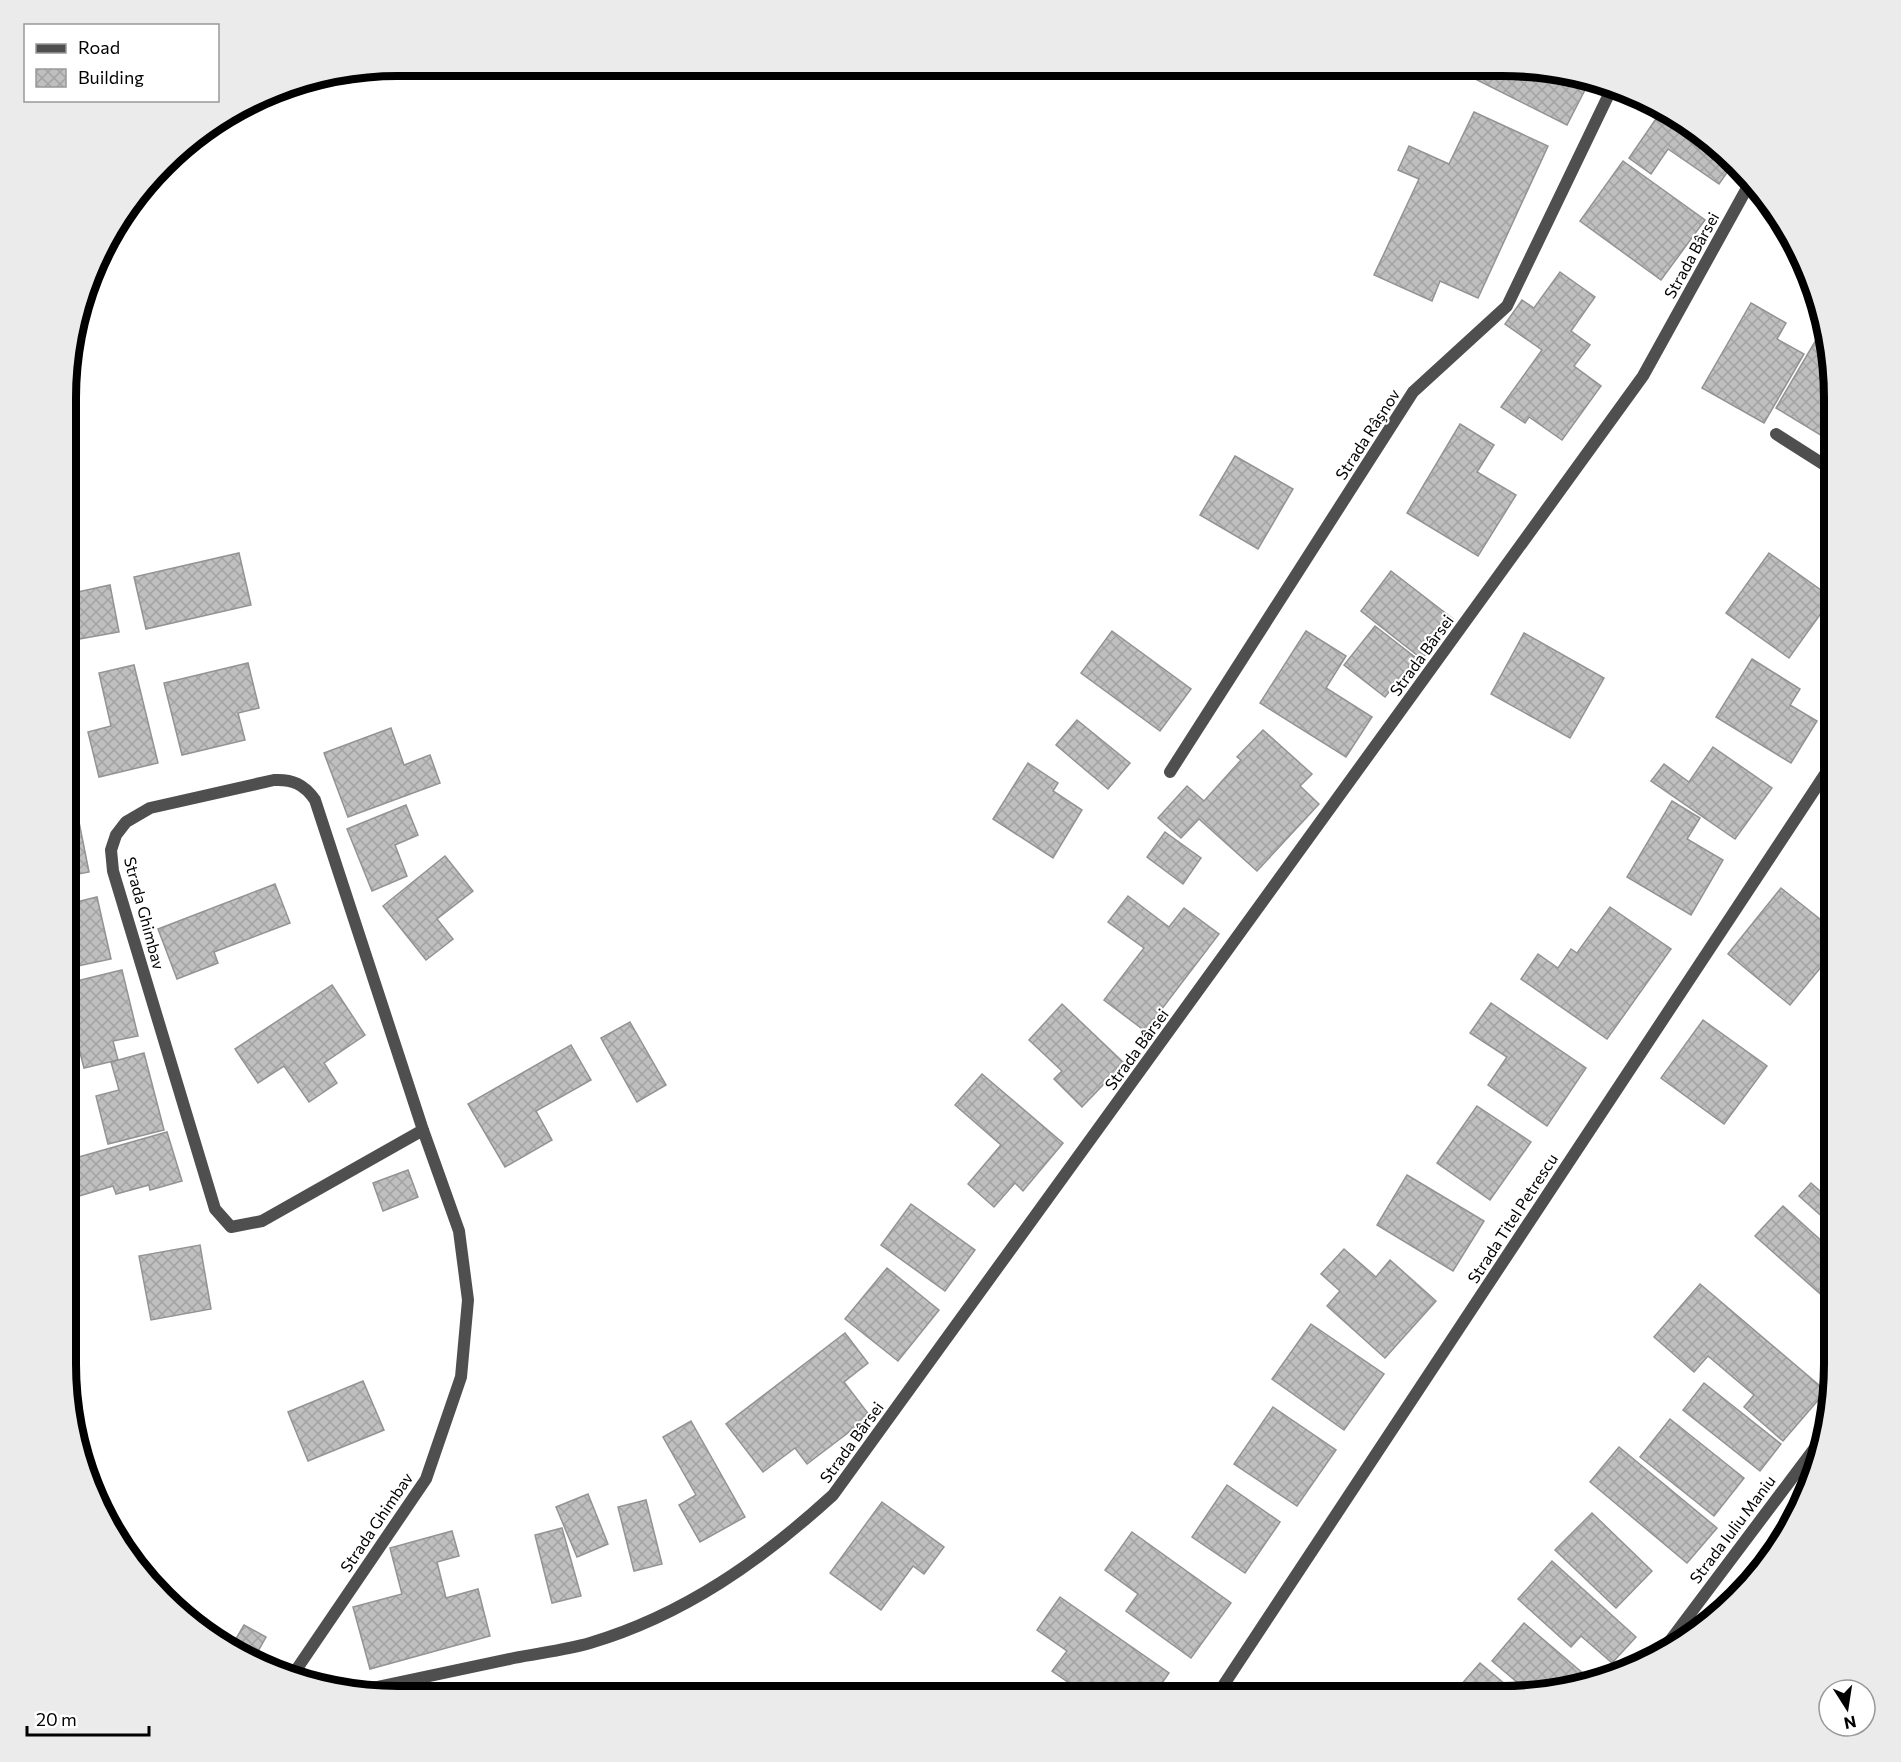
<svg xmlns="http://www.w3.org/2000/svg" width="1901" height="1762" font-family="Commissioner,sans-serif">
  <defs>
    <pattern id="building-cross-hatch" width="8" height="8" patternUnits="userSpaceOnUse" patternTransform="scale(1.5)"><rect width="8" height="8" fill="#bfbfbf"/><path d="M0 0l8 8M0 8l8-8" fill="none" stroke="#a2a2a2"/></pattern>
  </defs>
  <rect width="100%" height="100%" fill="#fff"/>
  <!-- building -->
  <g fill="url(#building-cross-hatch)" stroke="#939393" stroke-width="1.5">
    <path d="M1483,67H1525L1549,76L1551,74L1588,84L1567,125L1477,80Z"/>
    <path d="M1662,110L1733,164L1719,184L1668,149L1651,174L1629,158Z"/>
    <path d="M1474,112L1548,146L1478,298L1440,281L1432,301L1374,275L1419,179L1398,170L1409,146L1449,164Z"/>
    <path d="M1623,161L1705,220L1661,280L1580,221Z"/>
    <path d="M1560,272L1595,297L1571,331L1590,345L1574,366L1601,386L1562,440L1529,417L1525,423L1501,407L1542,350L1505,324L1522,300L1534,308Z"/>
    <path d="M1751,303L1786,323L1777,339L1804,354L1764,423L1702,388Z"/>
    <path d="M1823,328L1834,376V438L1832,442L1776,408Z"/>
    <path d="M1460,424L1494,445L1477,472L1516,495L1478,556L1407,513Z"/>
    <path d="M1235,456L1293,489L1258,549L1200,515Z"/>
    <path d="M239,553L251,605L146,629L134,577Z"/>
    <path d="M1769,553L1832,598L1789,658L1726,613Z"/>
    <path d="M1391,571L1453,619L1422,659L1361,611Z"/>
    <path d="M110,585L119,632L68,641V594Z"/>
    <path d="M1375,626L1416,658L1385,697L1344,665Z"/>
    <path d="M1112,631L1191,689L1160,731L1081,673Z"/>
    <path d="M1306,631L1346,656L1326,688L1372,717L1346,757L1260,703Z"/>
    <path d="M1524,633L1604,678L1570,738L1491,694Z"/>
    <path d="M1752,659L1800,689L1790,705L1817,721L1791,763L1716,717Z"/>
    <path d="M248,663L259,708L238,713L245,740L182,755L164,683Z"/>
    <path d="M134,665L158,763L99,777L88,732L111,726L99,673Z"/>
    <path d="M1077,720L1130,763L1108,789L1056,745Z"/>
    <path d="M391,728L404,765L430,755L440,783L348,817L324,753Z"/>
    <path d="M1263,730L1312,774L1300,786L1319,804L1257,871L1199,819L1181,838L1158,818L1187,786L1204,801L1241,760L1237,757Z"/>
    <path d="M1713,747L1772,788L1735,839L1651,781L1664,764L1689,782Z"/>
    <path d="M1028,763L1058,783L1053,791L1082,810L1053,858L993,819Z"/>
    <path d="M73,792L89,872L68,876V793Z"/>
    <path d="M1672,801L1700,818L1687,839L1723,860L1691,915L1627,877Z"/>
    <path d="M406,805L418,835L395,845L407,876L372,891L347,829Z"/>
    <path d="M1165,832L1201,858L1183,884L1147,857Z"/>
    <path d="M445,856L473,891L437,919L453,939L426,960L383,906Z"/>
    <path d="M275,884L290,923L214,952L218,963L177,979L158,929Z"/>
    <path d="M1781,888L1835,931V950L1790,1005L1728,954Z"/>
    <path d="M1128,896L1169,927L1184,908L1219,934L1145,1031L1104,1000L1144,948L1108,922Z"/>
    <path d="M97,897L111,959L68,968V904Z"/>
    <path d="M1610,907L1671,949L1607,1039L1521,979L1538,954L1558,968L1571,949L1577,953Z"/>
    <path d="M122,970L138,1036L113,1041L118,1060L84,1068L71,1017H67L68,983Z"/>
    <path d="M332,985L365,1035L324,1063L337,1083L309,1102L284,1066L258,1083L235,1049Z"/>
    <path d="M1491,1003L1586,1068L1547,1126L1488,1085L1507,1057L1470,1033Z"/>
    <path d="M1062,1004L1124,1063L1082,1107L1054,1079L1062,1071L1029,1040Z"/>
    <path d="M1703,1020L1767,1066L1724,1124L1661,1078Z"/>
    <path d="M630,1022L666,1085L637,1102L601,1038Z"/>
    <path d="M571,1045L591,1080L536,1111L552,1140L505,1167L468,1104Z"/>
    <path d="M144,1053L164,1130L108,1144L96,1096L119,1090L111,1062Z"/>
    <path d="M982,1074L1063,1143L1023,1191L1015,1183L994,1207L968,1184L1001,1145L955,1105Z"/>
    <path d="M1477,1106L1531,1142L1490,1200L1437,1163Z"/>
    <path d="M167,1132L182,1181L150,1190L149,1185L116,1194L113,1186L79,1196L68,1160Z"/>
    <path d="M408,1170L418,1197L383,1211L373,1183Z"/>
    <path d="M1407,1175L1484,1221L1453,1271L1377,1225Z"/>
    <path d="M1811,1183L1835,1204V1228L1799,1196Z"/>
    <path d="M911,1204L975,1250L945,1291L881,1245Z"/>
    <path d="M1783,1206L1835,1253V1307L1755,1236Z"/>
    <path d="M200,1245L211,1309L151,1320L139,1256Z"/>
    <path d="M1344,1249L1376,1277L1390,1260L1436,1301L1385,1358L1327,1306L1340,1291L1321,1274Z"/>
    <path d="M887,1268L939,1310L898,1361L845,1319Z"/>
    <path d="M1700,1284L1826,1391L1783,1441L1744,1407L1754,1395L1708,1356L1694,1372L1654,1337Z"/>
    <path d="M1311,1324L1384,1374L1344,1430L1272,1379Z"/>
    <path d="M845,1333L868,1363L844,1382L870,1416L807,1464L795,1448L763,1472L726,1424Z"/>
    <path d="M363,1381L384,1430L308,1461L288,1412Z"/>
    <path d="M1704,1383L1781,1444L1760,1471L1683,1410Z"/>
    <path d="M1273,1407L1336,1450L1297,1506L1234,1464Z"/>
    <path d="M1670,1419L1744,1478L1714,1516L1640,1457Z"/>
    <path d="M691,1421L745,1517L700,1542L679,1505L696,1495L663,1437Z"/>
    <path d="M1619,1447L1717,1528L1687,1563L1590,1482Z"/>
    <path d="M1227,1485L1280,1522L1245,1573L1192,1537Z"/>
    <path d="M588,1494L608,1544L577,1557L556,1507Z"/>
    <path d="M646,1500L662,1564L634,1571L618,1507Z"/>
    <path d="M882,1502L944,1547L924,1574L913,1566L881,1610L830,1573Z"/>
    <path d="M1592,1513L1652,1571L1616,1608L1555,1550Z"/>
    <path d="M562,1528L581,1596L552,1603L535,1535Z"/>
    <path d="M452,1531L459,1556L437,1562L446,1598L478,1589L490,1636L370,1669L353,1607L402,1594L390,1548Z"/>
    <path d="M1132,1532L1231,1603L1191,1658L1126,1611L1138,1594L1105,1570Z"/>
    <path d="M1552,1561L1636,1637L1612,1663L1581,1636L1571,1647L1518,1599Z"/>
    <path d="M1060,1597L1169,1673L1153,1696H1088L1052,1671L1067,1651L1037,1630Z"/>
    <path d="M1524,1623L1591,1680L1531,1694L1492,1661Z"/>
    <path d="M244,1625L266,1637L252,1662L215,1634L233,1644Z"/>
    <path d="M1480,1663L1518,1695H1452Z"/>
  </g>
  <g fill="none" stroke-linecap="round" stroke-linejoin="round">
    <!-- street -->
    <g stroke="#4f4f4f" stroke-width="12">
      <path d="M1776,434L1834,471"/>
      <path d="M1170,772L1413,392L1507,306L1611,90"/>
      <path d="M1663,1650L1829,1429"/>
      <path d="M292,1676L426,1479L461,1377L468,1300L459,1231L423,1130L315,800C304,784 292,779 274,780L150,808L126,822L116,835L111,850L113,871L215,1209L231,1227L262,1221L423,1130"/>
      <path d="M353,1692C407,1681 461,1669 514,1658C539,1653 566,1650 590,1643C684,1615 762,1560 833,1495L1643,376L1752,179"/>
      <path d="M1217,1695L1835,759"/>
    </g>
  </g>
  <g text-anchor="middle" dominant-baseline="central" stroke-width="4.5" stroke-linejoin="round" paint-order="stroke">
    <!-- street labels -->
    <g font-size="16" fill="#000" stroke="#fff">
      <text transform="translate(1691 255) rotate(-61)">Strada Bârsei</text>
      <text transform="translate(1367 434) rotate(-57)">Strada Râşnov</text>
      <text transform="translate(1421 655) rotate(-54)">Strada Bârsei</text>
      <text transform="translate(145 913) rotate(75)">Strada Ghimbav</text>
      <text transform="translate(1136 1049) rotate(-54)">Strada Bârsei</text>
      <text transform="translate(1512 1218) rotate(-57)">Strada Titel Petrescu</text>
      <text transform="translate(851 1442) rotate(-54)">Strada Bârsei</text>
      <text transform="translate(376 1522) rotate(-56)">Strada Ghimbav</text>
      <text transform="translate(1732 1529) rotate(-53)">Strada Iuliu Maniu</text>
    </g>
  </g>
  <!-- crop -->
  <path d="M0 0H1901V1762H0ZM398 76H1502A322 322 0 0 1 1824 398V1364A322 322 0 0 1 1502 1686H398A322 322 0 0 1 76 1364V398A322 322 0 0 1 398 76Z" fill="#ebebeb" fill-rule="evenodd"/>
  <path fill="none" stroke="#000" stroke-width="8" d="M398 76H1502A322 322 0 0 1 1824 398V1364A322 322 0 0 1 1502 1686H398A322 322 0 0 1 76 1364V398A322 322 0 0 1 398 76Z"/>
  <!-- legend -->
  <rect x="24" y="24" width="195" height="78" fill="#ffffff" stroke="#999999" stroke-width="1.5"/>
  <rect x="36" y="44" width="30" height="9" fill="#4f4f4f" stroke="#999999" stroke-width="1.5"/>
  <text x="78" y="54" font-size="18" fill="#000000">Road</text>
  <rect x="36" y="69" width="30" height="18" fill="url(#building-cross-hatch)" stroke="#999999" stroke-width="1.5"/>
  <text x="78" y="84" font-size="18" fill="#000000">Building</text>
  <!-- north arrow -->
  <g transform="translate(1847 1708) rotate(168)"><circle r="28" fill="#ffffff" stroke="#999999" stroke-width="1.5"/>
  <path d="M0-4.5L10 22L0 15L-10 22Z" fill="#000000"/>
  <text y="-9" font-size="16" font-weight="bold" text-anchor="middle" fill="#000000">N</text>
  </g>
  <!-- scale -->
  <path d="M27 1726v9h122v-9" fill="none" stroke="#000000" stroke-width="3"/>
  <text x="36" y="1726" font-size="18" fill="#000000" stroke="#ffffff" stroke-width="4.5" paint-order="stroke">20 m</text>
</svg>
